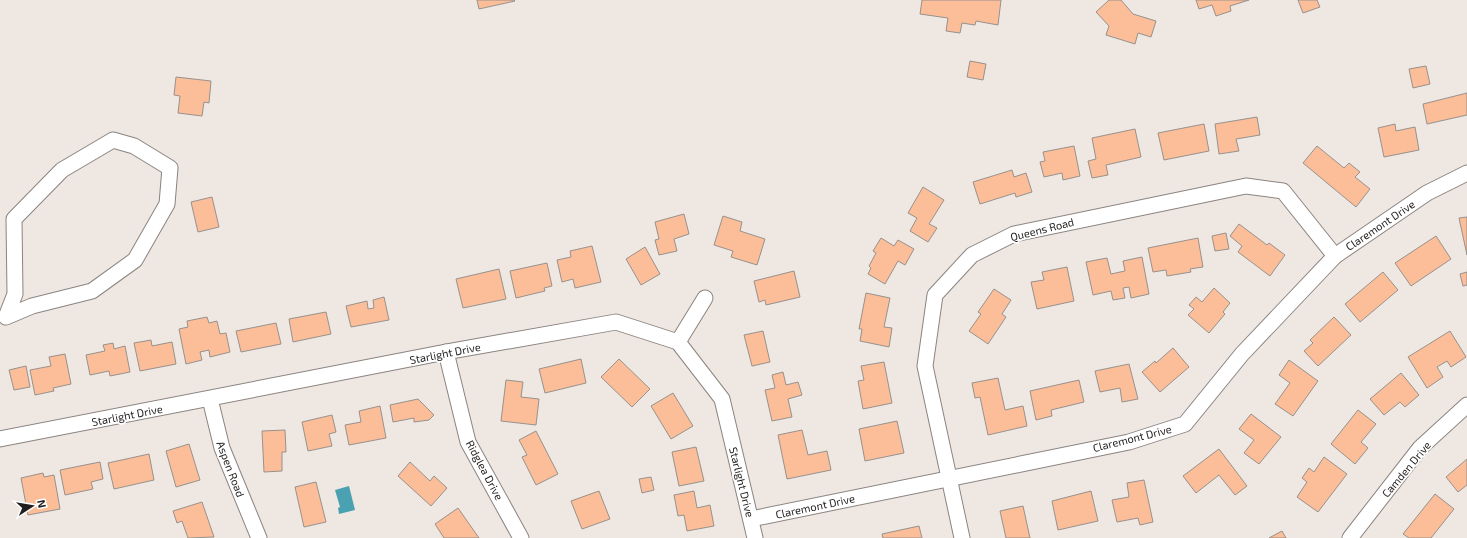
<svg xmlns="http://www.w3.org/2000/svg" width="1467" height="538" font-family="'Exo 2',sans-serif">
  <rect width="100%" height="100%" fill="#eee7e2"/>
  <!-- water -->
  <path fill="#4aa1b2" d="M349,486L355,510L339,514L338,508L340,507L335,490Z"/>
  <!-- building -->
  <g fill="#fbbe98" stroke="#98918d">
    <path d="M477,0H514L515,1L479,9Z"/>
    <path d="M922,0H1001L998,25L976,21L975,25L962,23L960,33L946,31L948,18L920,14Z"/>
    <path d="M1109,0H1121L1133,14L1156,21L1151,37L1138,33L1135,44L1106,35L1109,26L1096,12Z"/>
    <path d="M1196,0H1249L1230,6L1231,11L1216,16L1212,5L1199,9Z"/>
    <path d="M1298,0H1317L1320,7L1303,13Z"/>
    <path d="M970,61L986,64L983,80L967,77Z"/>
    <path d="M1426,66L1430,84L1413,88L1409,69Z"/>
    <path d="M176,77L211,81L209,103L204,102L202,116L178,113L180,96L174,95Z"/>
    <path d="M1467,93V115L1427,124L1423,104Z"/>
    <path d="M1257,117L1260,135L1236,139L1239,151L1219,154L1215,124Z"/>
    <path d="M1204,124L1209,151L1164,160L1158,133Z"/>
    <path d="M1395,124L1396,131L1415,127L1419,150L1384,157L1378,128Z"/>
    <path d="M1135,129L1141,157L1106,165L1108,175L1092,178L1088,161L1096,159L1092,138Z"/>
    <path d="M1074,146L1080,176L1063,180L1062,173L1044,177L1040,162L1045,161L1043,152Z"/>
    <path d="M1317,146L1344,168L1349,163L1360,172L1355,177L1370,189L1356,207L1303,163Z"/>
    <path d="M1012,170L1014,177L1026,173L1032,192L1016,197L1015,193L980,204L973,182Z"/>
    <path d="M923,187L944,200L929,224L937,228L928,242L910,231L917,218L908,213Z"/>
    <path d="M212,197L219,227L198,232L191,202Z"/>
    <path d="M684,214L689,234L674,239L677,251L659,255L655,240L659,239L655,222Z"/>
    <path d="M723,216L742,222L740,231L765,239L757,265L731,257L733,251L714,245Z"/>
    <path d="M1467,217V255L1459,218Z"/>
    <path d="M1239,224L1267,245L1269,243L1285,255L1270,276L1238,252L1242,246L1230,236Z"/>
    <path d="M1226,233L1229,249L1215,251L1212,236Z"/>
    <path d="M1436,236L1451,259L1411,286L1395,263Z"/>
    <path d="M881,238L894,246L898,240L914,249L905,265L898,261L885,284L868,274L871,268L869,266L876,253L873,251Z"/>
    <path d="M1198,238L1203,267L1190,269L1191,272L1167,276L1166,270L1153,272L1148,248Z"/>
    <path d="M592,246L601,282L575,288L573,279L562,282L557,260L571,257L570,251Z"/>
    <path d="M645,247L660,274L641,285L626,259Z"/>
    <path d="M1142,257L1149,294L1131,298L1129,287L1123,288L1125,298L1113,300L1111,291L1093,295L1086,262L1107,258L1111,274L1125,271L1123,261Z"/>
    <path d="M547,263L552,286L544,288L545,291L516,298L510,271Z"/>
    <path d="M1067,267L1074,301L1037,309L1031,282L1044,280L1042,272Z"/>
    <path d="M499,269L506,299L463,308L456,279Z"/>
    <path d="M794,271L800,297L766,305L765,300L759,302L754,281Z"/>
    <path d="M1383,272L1398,290L1360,322L1345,304Z"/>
    <path d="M1467,272V285L1463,286L1460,274Z"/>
    <path d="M1214,288L1230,303L1223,312L1225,314L1209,333L1188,315L1194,309L1189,305L1196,297L1202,302Z"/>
    <path d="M994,289L1011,300L1002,314L1006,317L988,344L969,331L981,314L978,312Z"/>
    <path d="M866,293L890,298L884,327L892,328L889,347L860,341L862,329H859Z"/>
    <path d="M384,297L389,320L351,327L346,306L367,301L368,309L374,308L373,300Z"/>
    <path d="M326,312L331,334L293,342L289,319Z"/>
    <path d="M207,317L209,323L217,321L220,334L226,333L230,352L210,357L209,350L200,352L202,360L186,364L179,329L188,327L187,321Z"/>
    <path d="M1334,317L1351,335L1318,366L1304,351L1313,343L1310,340Z"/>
    <path d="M276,323L281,344L241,352L236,331Z"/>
    <path d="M763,331L770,362L752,366L744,335Z"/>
    <path d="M1450,331L1466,357L1451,367L1447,361L1437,367L1443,377L1427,388L1408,357Z"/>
    <path d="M151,340L152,346L172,342L176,364L140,371L134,343Z"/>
    <path d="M113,343L114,349L125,346L130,372L110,376L109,371L90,375L86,355L105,351L103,345Z"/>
    <path d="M1173,348L1189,367L1160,392L1142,372L1155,361L1156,363Z"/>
    <path d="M65,354L71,384L53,388L54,391L35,395L30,370L51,366L49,357Z"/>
    <path d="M581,359L586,383L545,393L539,369Z"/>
    <path d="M619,359L650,389L632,407L601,377Z"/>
    <path d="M1289,360L1318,381L1293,416L1275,404L1290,383L1279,375Z"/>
    <path d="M884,362L892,403L863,409L858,381L864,380L861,366Z"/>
    <path d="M1129,364L1138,399L1122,402L1120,388L1100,392L1095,371Z"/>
    <path d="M26,366L30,387L14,390L9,370Z"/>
    <path d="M783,372L786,385L798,382L802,395L788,399L792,417L772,421L765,390L775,388L772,375Z"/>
    <path d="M1401,373L1419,395L1405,407L1400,402L1384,415L1370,399Z"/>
    <path d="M998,378L1005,410L1023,406L1027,426L988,435L980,397L975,398L972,383Z"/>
    <path d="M506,380L523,382L521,397L539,399L536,425L501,421Z"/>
    <path d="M1079,380L1084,402L1051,410L1052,416L1036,420L1030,391Z"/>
    <path d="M673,393L693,426L671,439L651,406Z"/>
    <path d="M418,399L434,415L429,420L414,422V418L393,422L390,405Z"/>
    <path d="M380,406L386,438L349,445L345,425L361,422L359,411Z"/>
    <path d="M1358,410L1376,424L1361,442L1368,448L1355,464L1331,444Z"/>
    <path d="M1251,414L1281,437L1259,464L1244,453L1254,440L1239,429Z"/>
    <path d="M332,415L336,432L329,434L332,446L308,451L302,422Z"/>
    <path d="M897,421L904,453L865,461L859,429Z"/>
    <path d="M285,430L286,452H282V471L264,472L262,431Z"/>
    <path d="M802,430L808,455L827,451L831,470L787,479L778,435Z"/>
    <path d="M536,431L558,474L536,485L522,457L527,455L519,440Z"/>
    <path d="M189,444L200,480L176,487L166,451Z"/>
    <path d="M696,447L704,481L679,486L672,452Z"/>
    <path d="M1219,449L1247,486L1235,495L1219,475L1196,493L1183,476Z"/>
    <path d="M149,454L154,480L114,489L108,463Z"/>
    <path d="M1324,457L1347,474L1318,512L1297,497L1307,482L1302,478L1309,468L1314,472Z"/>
    <path d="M1467,459V485L1458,492L1446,477Z"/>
    <path d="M100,462L103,479L91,482L93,489L65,495L60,470Z"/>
    <path d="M410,462L430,481L434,476L447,488L431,506L398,476Z"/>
    <path d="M43,473L44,477L54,475L60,509L28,515L21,478Z"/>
    <path d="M651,477L654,490L642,493L639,479Z"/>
    <path d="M1144,480L1153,522L1140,525L1138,518L1117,522L1112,500L1129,497L1127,483Z"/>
    <path d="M316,482L326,522L304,527L295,487Z"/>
    <path d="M599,491L610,519L582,529L571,501Z"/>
    <path d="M694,491L697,508L710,505L714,526L687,531L684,515L678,516L674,495Z"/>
    <path d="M1091,491L1098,521L1058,530L1052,501Z"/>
    <path d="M1435,494L1454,509L1431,538H1409L1403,534Z"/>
    <path d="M202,502L214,537L188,538L182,521L177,523L173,511Z"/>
    <path d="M1023,506L1030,538H1006L1000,511Z"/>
    <path d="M458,508L479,538H444L435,524Z"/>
    <path d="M919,526L922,538H883L882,534Z"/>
    <path d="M1282,531L1286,538H1269Z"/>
  </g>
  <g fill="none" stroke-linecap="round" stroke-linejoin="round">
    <!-- minor casing -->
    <g stroke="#8b8480" stroke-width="17">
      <g id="minor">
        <path d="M113,140L134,146L170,168L167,204L135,260L92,291L32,306L6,317L15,294L14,219L62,170Z"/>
        <path d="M678,342L705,298"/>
        <path d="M446,352L468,442L521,538"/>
        <path d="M210,399L222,448L259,538"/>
        <path d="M0,439L446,352L616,322L678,342L722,399L755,538"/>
        <path d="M751,519L1129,442L1185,424L1242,354L1335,256L1427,193L1467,173"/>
        <path d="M962,538L925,366L935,295L972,255L1014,234L1246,186L1283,191L1335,256"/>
        <path d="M1350,538L1420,448L1467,405"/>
      </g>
    </g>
    <!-- minor -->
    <use href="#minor" stroke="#fff" stroke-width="15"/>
  </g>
  <g text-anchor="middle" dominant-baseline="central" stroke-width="3.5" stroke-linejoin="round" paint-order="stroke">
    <!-- street labels -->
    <g font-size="11" fill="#201d1c" stroke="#fff">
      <text transform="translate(1380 225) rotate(-34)">Claremont Drive</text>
      <text transform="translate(1042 229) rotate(-14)">Queens Road</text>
      <text transform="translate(445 353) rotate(-11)">Starlight Drive</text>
      <text transform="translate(127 415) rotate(-11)">Starlight Drive</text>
      <text transform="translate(1132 438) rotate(-14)">Claremont Drive</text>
      <text transform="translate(231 469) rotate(69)">Aspen Road</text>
      <text transform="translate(1406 469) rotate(-50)">Camden Drive</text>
      <text transform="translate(485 470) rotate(62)">Ridglea Drive</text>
      <text transform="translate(742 482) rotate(76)">Starlight Drive</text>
      <text transform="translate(815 506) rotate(-12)">Claremont Drive</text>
    </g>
  </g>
  <!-- north arrow -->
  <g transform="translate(32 506) rotate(78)" stroke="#ffffff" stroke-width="3" paint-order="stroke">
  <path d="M0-3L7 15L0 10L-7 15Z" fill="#201d1c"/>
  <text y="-6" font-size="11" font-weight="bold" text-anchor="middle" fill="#201d1c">N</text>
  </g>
</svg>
